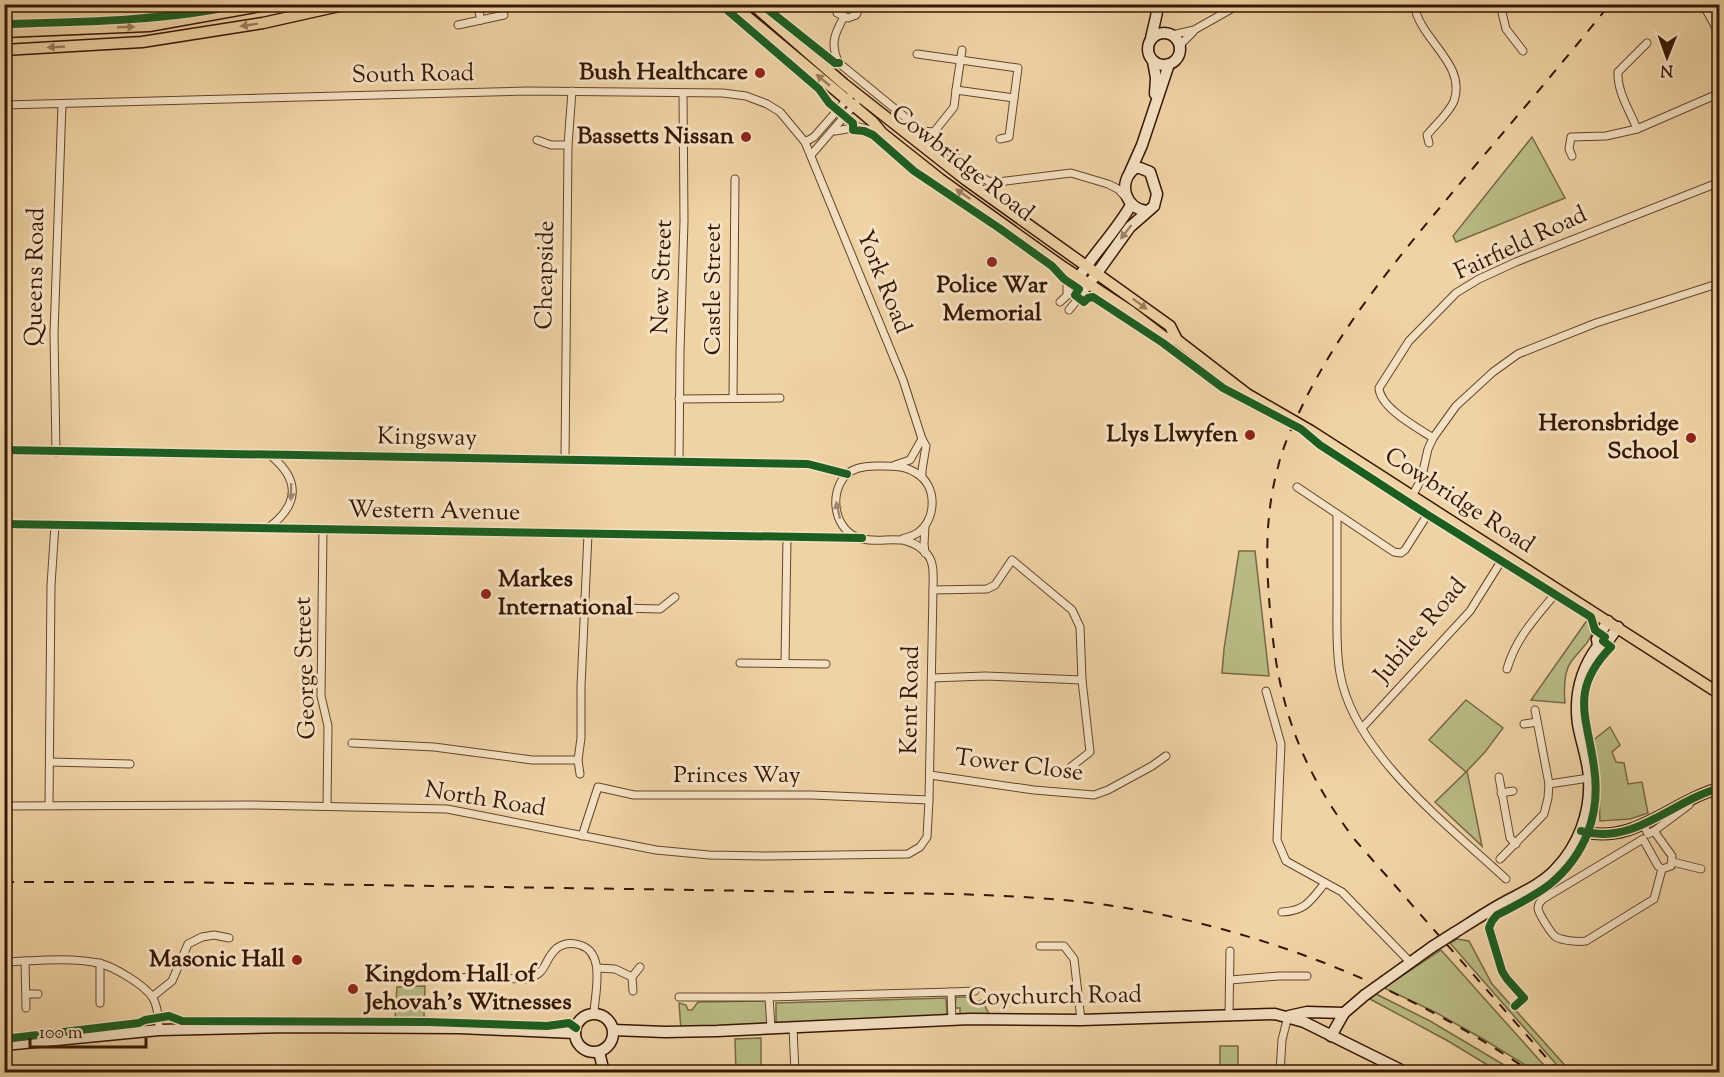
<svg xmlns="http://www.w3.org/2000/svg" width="1724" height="1077" font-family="'Sorts Mill Goudy',serif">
  <rect width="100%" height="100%" fill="#f0d3a5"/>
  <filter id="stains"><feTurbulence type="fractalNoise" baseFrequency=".00333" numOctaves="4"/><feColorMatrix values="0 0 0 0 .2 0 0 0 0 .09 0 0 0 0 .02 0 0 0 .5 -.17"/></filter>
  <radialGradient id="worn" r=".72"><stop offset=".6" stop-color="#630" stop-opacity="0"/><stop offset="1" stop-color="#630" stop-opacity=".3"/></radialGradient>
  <!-- green -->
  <g fill="#babc86" stroke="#786944" stroke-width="1.5">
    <path d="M1532,137L1565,198L1456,242L1453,236Z"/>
    <path d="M1239,551H1255L1269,676L1222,673L1224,649Z"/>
    <path d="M1588,619C1603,633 1578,651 1571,662C1563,673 1564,691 1565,703L1531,700Z"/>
    <path d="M1466,700L1503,728L1485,752L1467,771L1482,846L1435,802L1466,772L1429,740Z"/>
    <path d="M1610,727L1620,745L1612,752L1616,762L1624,763L1628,784L1642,782L1648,813L1630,819L1600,821L1598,763L1591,742Z"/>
    <path d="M1457,939L1469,941L1492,984L1571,1072H1563L1450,943Z"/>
    <path d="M1441,950L1541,1062L1552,1072H1537L1483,1039L1435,1012L1384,988Z"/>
    <path d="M425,986L424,1018H395L397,987Z"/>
    <path d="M1376,994L1430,1021L1516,1072H1499L1448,1041L1370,999Z"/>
    <path d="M956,997H970L973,1002L982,1000L989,1014H960V1008H955Z"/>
    <path d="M946,998L947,1016L776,1025V1003Z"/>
    <path d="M766,1001L768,1027L681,1030L679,1003L686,1005L688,1010H692L698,1002Z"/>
    <path d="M761,1038V1072H736L735,1039Z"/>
    <rect x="1220" y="1046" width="18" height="26"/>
  </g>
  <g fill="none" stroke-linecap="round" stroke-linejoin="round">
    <!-- street casing -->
    <g stroke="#64452b" stroke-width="9">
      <g id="street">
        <path d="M835,4L837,13L848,18L856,15L861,4"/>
        <path d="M1414,4C1419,40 1467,63 1454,101C1449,113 1435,125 1427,135L1429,143"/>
        <path d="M1500,4L1506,29L1523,51"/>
        <path d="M1703,4L1720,35"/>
        <path d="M844,17C834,34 830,45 839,63L922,131L934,132V139L938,143L981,177L988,181L998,182L1071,173L1108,184L1118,189L1127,199"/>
        <path d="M481,20L504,15"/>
        <path d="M458,25L481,20L477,4"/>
        <path d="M1172,35L1194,30L1240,4"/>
        <path d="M1179,46L1193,32"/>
        <path d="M917,54L1018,68L1014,98L956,90L954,107L934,132"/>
        <path d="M956,90L962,50"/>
        <path d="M4,105L528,91L723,93L746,96L767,104L780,112L805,142L903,380L922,439L926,446L922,470V477"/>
        <path d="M1637,129C1630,111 1617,92 1618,72L1647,43"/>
        <path d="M835,131L859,127L879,132"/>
        <path d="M1000,139L1009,137L1014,98"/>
        <path d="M537,140L551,145H568"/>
        <path d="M805,142L814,137L849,97"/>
        <path d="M811,155L856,103"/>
        <path d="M1572,156L1569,149L1571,137L1606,136L1637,129L1720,93"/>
        <path d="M1065,270L1067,276V294"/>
        <path d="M1060,302L1073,290L1079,277"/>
        <path d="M1069,310L1090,284"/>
        <path d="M733,398L735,179"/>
        <path d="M679,399L780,398"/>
        <path d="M1433,438C1418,428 1380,408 1379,388L1409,341L1456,293L1479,279L1516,262L1720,182"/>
        <path d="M4,450L808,464L847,474"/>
        <path d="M56,452L54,334L62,104"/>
        <path d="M565,460L568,145L572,91"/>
        <path d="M679,462L680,352L684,221L683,93"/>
        <path d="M895,465L910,460L922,439"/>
        <path d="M1297,487L1394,552L1401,553L1405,550L1431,509"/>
        <path d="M1412,496L1421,480L1428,449L1433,438L1456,406L1493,372L1518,354L1596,323L1720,283"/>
        <path d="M1337,514C1337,544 1337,574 1337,605C1337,627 1336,651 1340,673C1353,753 1449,826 1506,879"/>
        <path d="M4,524L860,538"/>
        <path d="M925,526L924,544L925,553"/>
        <path d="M268,528C299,505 301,480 270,455"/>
        <path d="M323,529L321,696L328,726L327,805"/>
        <path d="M585,607L660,609L675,597"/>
        <path d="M785,662L787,538"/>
        <path d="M740,663L826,664"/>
        <path d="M1507,669C1517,635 1537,617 1559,589"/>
        <path d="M932,678L985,676L1082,680L1080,627L1072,610L1012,560L995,585L987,589L933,590"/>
        <path d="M1266,691L1281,744L1277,840L1286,861L1342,892L1410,962"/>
        <path d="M1535,710L1549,784"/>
        <path d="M1524,724L1537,722"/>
        <path d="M1362,728L1470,611L1505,555"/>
        <path d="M352,743L434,747L532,760H578L581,738V686L588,534"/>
        <path d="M578,760L580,774"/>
        <path d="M50,762L130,764"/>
        <path d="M1067,770L1090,752L1082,680"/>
        <path d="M930,775L1034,790L1094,795L1108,790L1152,766L1166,756"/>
        <path d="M1499,777L1509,832L1510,838L1516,844"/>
        <path d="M1501,793L1513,791"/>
        <path d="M49,805L51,585L55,525"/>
        <path d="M4,806L253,805L447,809L656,850L709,855L768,856L908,854L920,847L927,837L929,800L933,590C933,578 935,563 927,554C906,531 887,544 862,539C834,532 828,494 846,475C854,467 866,466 876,466C890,466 904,465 916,473C937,485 937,517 919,532C914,536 908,537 902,539"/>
        <path d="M1643,824L1648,834L1654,831L1672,856L1671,866L1662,869L1658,866L1643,839L1543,899C1540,902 1538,904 1538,908C1538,913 1552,935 1556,937C1564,941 1578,942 1586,941L1654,899L1662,869"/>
        <path d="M1654,831L1689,805L1691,801"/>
        <path d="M582,836L598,787L634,795H812L929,800"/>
        <path d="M1500,859L1544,814L1548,798L1549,784L1589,778"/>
        <path d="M1673,862L1701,869"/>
        <path d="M1282,912C1306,911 1311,900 1325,883"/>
        <path d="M1040,946H1064L1074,959L1081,1020"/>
        <path d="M25,961L26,1008"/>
        <path d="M4,962C35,961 68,957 98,963C113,966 145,985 153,998C158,1008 159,1020 159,1030"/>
        <path d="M100,963V1003"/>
        <path d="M597,968L615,969L632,977"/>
        <path d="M440,977L525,979C549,974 542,961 557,948C564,943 571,942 580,945C606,953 595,992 594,1013"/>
        <path d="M1230,980L1279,976H1307"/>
        <path d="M633,991L632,977L640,967"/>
        <path d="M951,992L975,991"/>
        <path d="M27,994H38"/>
        <path d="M152,997L172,981L188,944L202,937L214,935L229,938"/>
        <path d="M679,997H769L951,992L952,1020"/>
        <path d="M769,997L771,1028"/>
        <path d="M1229,1015L1230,951"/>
        <path d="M793,1028L795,1072"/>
        <path d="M398,1071L401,1072"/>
        <path d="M315,1072H316"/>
        <path d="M1280,1072L1282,1040L1288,1016"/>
      </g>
    </g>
    <!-- secondary casing -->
    <g stroke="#361602" stroke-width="13">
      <g id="secondary">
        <circle cx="1164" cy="49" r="16"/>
        <path d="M1151,39C1153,27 1157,17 1158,4"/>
        <path d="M1153,61L1156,78L1155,94"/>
        <path d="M1130,172L1142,145L1169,64"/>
        <path d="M1079,277C1095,252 1116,231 1131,205"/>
        <path d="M1092,280L1130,227L1154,206L1157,194L1150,172L1140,168H1135C1117,182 1125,209 1147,211"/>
        <path d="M1598,646L1605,645L1618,627"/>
        <path d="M1581,831C1634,846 1671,801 1720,788"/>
        <path d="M1454,933C1470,923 1485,913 1501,904C1519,894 1541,885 1555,870C1579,845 1591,812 1589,778C1588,759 1581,742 1578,724C1574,695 1581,669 1598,646L1597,639L1608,621"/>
        <path d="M1386,980L1432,947"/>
        <circle cx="594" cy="1033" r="19"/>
        <path d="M1289,1016L1307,1012L1344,1013"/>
        <path d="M613,1030L665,1032L717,1031L970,1019L1081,1020L1275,1014L1304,1022L1405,1072"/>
        <path d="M1331,1036L1344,1013L1365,995"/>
        <path d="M4,1045L159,1030L289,1027L459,1028L575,1033"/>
        <path d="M599,1052L604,1072"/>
      </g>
    </g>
    <!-- primary casing -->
    <g stroke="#361602" stroke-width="13">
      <g id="primary">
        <path d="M732,4L847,100L873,122L882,133L940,179L1063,267L1130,311L1164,337L1177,340L1247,394L1311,431L1720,694"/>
        <path d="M752,4L844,84L966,180L1170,326L1177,340"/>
        <path d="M4,32L149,26L272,4"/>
        <path d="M4,50L142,42L263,23L348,4"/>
      </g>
    </g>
    <!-- street -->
    <use href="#street" stroke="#f5e2c4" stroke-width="7"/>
    <!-- secondary -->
    <use href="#secondary" stroke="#f5e2c4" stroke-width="10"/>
    <!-- primary -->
    <use href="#primary" stroke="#f0d3a5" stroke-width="10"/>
    <!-- rail -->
    <g stroke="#361602" stroke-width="2" stroke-dasharray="10 10" stroke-linecap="butt">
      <path d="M4,882H172L957,894C1007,896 1057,898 1107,905C1257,927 1406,986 1531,1072"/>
      <path d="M1559,1072L1355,840C1302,770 1279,709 1271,621C1266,570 1264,517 1278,467C1284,442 1296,419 1307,396C1347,318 1402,253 1457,187C1508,127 1560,66 1610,4"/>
    </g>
    <!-- secondary-bridge casing -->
    <g stroke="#361602" stroke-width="13" stroke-linecap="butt">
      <g id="secondary-bridge">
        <path d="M1432,947L1454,933"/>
        <path d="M1365,995L1386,980"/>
      </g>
    </g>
    <!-- secondary-bridge -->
    <use href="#secondary-bridge" stroke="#f5e2c4" stroke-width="10"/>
    <!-- cycleway casing -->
    <g stroke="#f5e2c4" stroke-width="11">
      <g id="cycleway">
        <path d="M720,4L819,89L829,103L853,123V130L864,131L873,135L914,171L999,228L1052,266L1064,279L1079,289L1075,295L1084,302L1088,298L1093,297L1163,343L1223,388L1301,429L1320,445L1428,515L1591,617L1595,630L1605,637L1603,641L1611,647C1569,690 1587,716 1594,767C1601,813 1586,855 1549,885C1533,897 1515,906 1497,915L1492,921L1489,928L1502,971L1507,979L1524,998L1515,1006"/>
        <path d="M761,4L835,63H839"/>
        <path d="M4,24C84,22 165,21 243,4"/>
        <path d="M4,450L808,464L847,474"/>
        <path d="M4,524L862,538"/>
        <path d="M1581,831C1634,846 1671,801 1720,788"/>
        <path d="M4,1039L139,1023L145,1020L169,1016L182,1021L429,1022L547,1026L569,1023L576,1028"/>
      </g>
    </g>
    <!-- cycleway -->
    <use href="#cycleway" stroke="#1b5e20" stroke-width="8"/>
  </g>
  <!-- one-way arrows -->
  <defs><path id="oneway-solid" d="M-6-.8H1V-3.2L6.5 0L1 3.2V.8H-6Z" transform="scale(1.5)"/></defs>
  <g fill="#9c7e5c">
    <use href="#oneway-solid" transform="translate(249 25) rotate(171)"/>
    <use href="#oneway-solid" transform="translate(126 27) rotate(-2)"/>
    <use href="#oneway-solid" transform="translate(56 47) rotate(177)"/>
    <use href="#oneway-solid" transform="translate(823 80) rotate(-140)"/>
    <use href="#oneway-solid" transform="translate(963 194) rotate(-146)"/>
    <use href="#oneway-solid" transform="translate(1140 304) rotate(37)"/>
  </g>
  <g fill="#9f866d">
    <use href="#oneway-solid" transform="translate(1126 232) rotate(128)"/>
    <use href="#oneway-solid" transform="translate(291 492) rotate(91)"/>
    <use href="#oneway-solid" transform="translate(838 510) rotate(-103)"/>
  </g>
  <!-- markers -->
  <g fill="#8f2418" stroke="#f5e2c4" stroke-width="2">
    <circle cx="760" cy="73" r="6"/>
    <circle cx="746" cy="137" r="6"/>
    <circle cx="992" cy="262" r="6"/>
    <circle cx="1250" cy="435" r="6"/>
    <circle cx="1691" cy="438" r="6"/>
    <circle cx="486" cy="594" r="6"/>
    <circle cx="297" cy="960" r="6"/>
    <circle cx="353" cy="989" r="6"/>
  </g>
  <g text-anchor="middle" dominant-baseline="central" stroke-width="6" stroke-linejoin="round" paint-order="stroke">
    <!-- poi labels -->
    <g font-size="24" font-weight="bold" fill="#361602" stroke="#f5e2c4" text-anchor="end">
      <text x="748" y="73">Bush Healthcare</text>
      <text x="734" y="137">Bassetts Nissan</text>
      <text x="992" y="286" text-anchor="middle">Police War<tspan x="992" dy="28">Memorial</tspan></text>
      <text x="1679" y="424">Heronsbridge<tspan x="1679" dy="28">School</tspan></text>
      <text x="1238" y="435">Llys Llwyfen</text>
      <text x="498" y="580" text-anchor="start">Markes<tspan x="498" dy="28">International</tspan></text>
      <text x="285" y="960">Masonic Hall</text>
      <text x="365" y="975" text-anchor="start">Kingdom Hall of<tspan x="365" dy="28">Jehovah's Witnesses</tspan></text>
    </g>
    <!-- street labels -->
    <g font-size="24" fill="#361602" stroke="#f5e2c4">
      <text transform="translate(413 75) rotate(-1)">South Road</text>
      <text transform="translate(962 164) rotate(38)">Cowbridge Road</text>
      <text transform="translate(1521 244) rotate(-25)">Fairfield Road</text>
      <text transform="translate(546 275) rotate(-89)">Cheapside</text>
      <text transform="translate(36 277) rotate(-89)">Queens Road</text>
      <text transform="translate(663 277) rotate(-88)">New Street</text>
      <text transform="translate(883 282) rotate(68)">York Road</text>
      <text transform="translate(714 289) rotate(-90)">Castle Street</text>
      <text transform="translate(427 438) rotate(1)">Kingsway</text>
      <text transform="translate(1459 501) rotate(33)">Cowbridge Road</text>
      <text transform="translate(434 512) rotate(1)">Western Avenue</text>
      <text transform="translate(1421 631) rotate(-50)">Jubilee Road</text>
      <text transform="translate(306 668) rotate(-92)">George Street</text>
      <text transform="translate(911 700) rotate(-89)">Kent Road</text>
      <text transform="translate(1019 766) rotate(7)">Tower Close</text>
      <text x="737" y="776">Princes Way</text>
      <text transform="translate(485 800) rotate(9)">North Road</text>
      <text transform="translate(1055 997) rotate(-1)">Coychurch Road</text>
    </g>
  </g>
  <!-- margin -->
  <rect width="1724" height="1077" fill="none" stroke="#f0d3a5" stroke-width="24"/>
  <rect x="6" y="6" width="1712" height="1065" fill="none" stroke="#361602" stroke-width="3"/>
  <rect x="12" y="12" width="1700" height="1053" fill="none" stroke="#361602" stroke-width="1.5"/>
  <!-- north arrow -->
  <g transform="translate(1667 57) rotate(181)" stroke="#f5e2c4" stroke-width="4.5" paint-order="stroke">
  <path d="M0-4.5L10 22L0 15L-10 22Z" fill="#361602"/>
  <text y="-9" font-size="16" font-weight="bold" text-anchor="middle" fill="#361602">N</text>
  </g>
  <!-- scale -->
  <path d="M30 1038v9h116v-9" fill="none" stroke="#361602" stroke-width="3"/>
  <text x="39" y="1038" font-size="18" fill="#361602" stroke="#f5e2c4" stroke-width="4.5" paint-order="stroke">100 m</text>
  <rect width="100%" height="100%" filter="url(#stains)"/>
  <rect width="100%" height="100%" fill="url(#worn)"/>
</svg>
